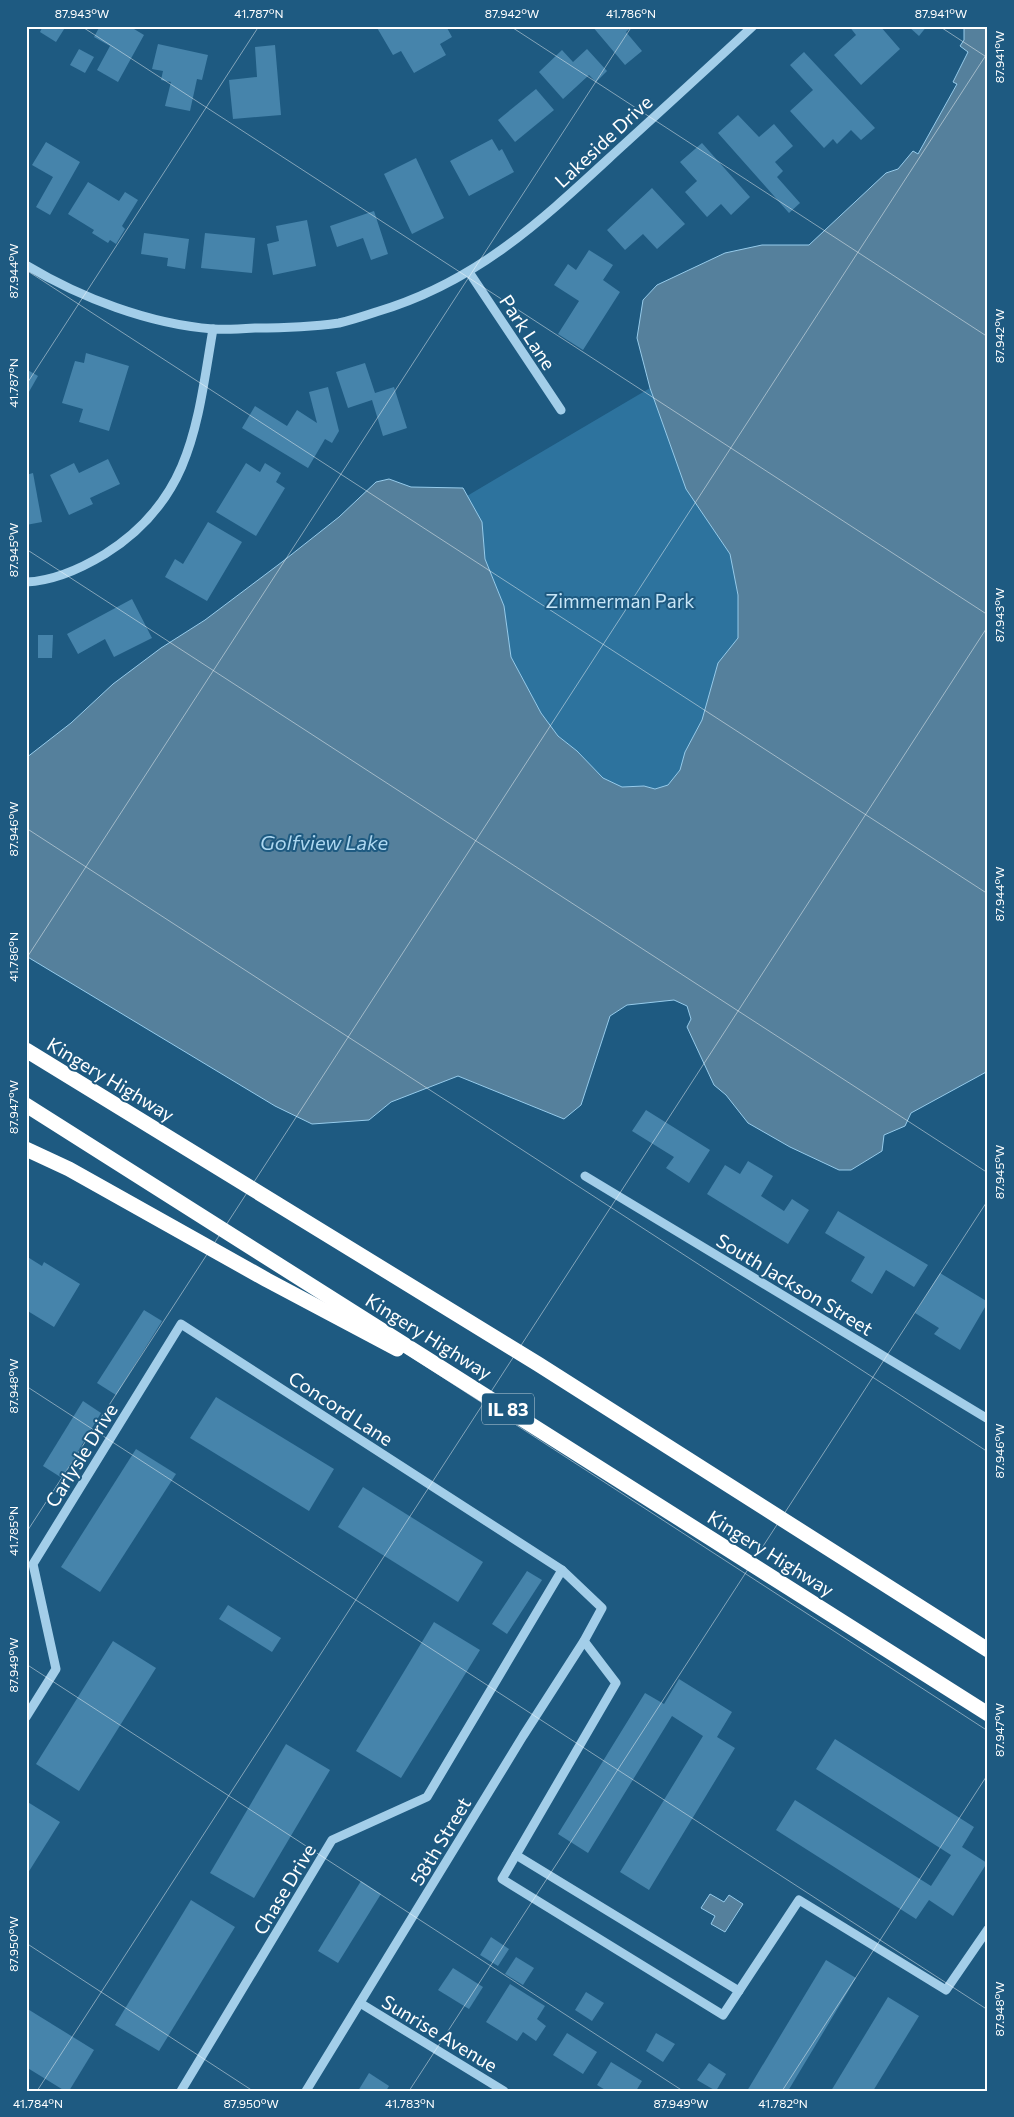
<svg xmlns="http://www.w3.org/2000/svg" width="1014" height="2117" font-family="Commissioner,sans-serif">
  <rect width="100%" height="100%" fill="#1e5a81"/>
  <!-- green -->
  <path fill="#2d739e" d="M650,388L686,489L730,554L738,595V638L718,663L702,720L685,752L680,770L668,785L655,789L644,786L622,787L603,778L577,751L558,736L541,713L511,657L504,606L485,559L482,522L467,496Z"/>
  <!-- water -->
  <g fill="#55809c" stroke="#96cbeb">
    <path d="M964,26H988V1071L911,1113L905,1126L884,1135L882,1151L851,1170H839L790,1147L748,1123L726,1095L714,1085L687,1027L691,1019L687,1006L674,1000L627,1005L610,1016L581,1105L564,1119L458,1076L391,1102L369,1120L312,1124L275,1106L26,956V758L71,723L113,684L161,648L205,620L282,562L339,517L376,482L389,479L411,487L463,488L482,522L485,559L504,606L511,657L541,713L558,736L577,751L603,778L622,787L644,786L655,789L668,785L680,770L685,752L702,720L718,663L738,638V595L730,554L686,489L650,388L637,338L643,300L657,285L725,253L762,245H809L886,173L898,169L913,151L918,154L957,84L953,82L968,52L960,46L964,40Z"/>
    <path d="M710,1894L724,1902L729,1895L743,1904L725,1932L711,1924L715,1916L701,1908Z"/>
  </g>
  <!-- building -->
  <g fill="#4684ab">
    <path d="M43,26H66L56,42L40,32Z"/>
    <path d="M100,26H129L144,35L118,82L97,70L110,46L94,37Z"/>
    <path d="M376,26H446L452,37L440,44L446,55L414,73L401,51L393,55Z"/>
    <path d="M592,26H632L626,32L642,51L625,65Z"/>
    <path d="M849,26H880L900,49L861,85L834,55L856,35Z"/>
    <path d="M908,26H927L919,36Z"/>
    <path d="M158,44L208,55L202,80L197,79L190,111L165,106L171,82L161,80L163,71L152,69Z"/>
    <path d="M275,45L281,115L233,119L229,80L257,77L255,47Z"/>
    <path d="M79,49L94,57L85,73L70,65Z"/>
    <path d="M587,49L607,71L596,82L589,75L563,99L539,72L562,50L573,62Z"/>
    <path d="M804,52L875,128L861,140L851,130L837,144L833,139L824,148L790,111L813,90L790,65Z"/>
    <path d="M536,89L554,110L515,142L498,120Z"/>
    <path d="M738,115L759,137L774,124L793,146L775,162L783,171L777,177L800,203L789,213L718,133Z"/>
    <path d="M492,139L499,151L502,149L514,172L469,196L450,161Z"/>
    <path d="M46,142L80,162L50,215L36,207L53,177L32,165Z"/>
    <path d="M702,143L750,197L731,215L721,204L707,217L685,192L697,181L680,162Z"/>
    <path d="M416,158L444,218L412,234L384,174Z"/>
    <path d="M88,182L119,201L125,192L138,200L122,226L125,229L116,244L110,240L108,243L92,233L94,230L68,214Z"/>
    <path d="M652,188L685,224L657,249L643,234L625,250L607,230Z"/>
    <path d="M374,211L388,254L371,260L363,238L337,247L330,226Z"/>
    <path d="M307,220L316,266L273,275L267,244L279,241L276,226Z"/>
    <path d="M144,233L189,239L185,269L167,266L168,258L141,254Z"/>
    <path d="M205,233L255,238L252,273L201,268Z"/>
    <path d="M589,250L613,265L603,280L620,292L583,350L558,334L579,301L554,285L568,264L576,270Z"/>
    <path d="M86,353L129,366L109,431L79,422L83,409L62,403L75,361L84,363Z"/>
    <path d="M365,363L375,393L394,387L407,428L383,436L372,400L348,408L336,372Z"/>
    <path d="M26,369L38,376L26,397Z"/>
    <path d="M328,387L339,431L332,443L325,439L308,468L242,428L255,406L287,426L297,410L317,423L309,392Z"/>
    <path d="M108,459L120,484L90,498L93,504L69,515L50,475L74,463L79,473Z"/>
    <path d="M246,463L260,472L265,463L281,473L276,482L285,488L256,536L216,512Z"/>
    <path d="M33,473L42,522L26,525V475Z"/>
    <path d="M208,522L242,542L207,601L165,577L175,559L183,564Z"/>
    <path d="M132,599L152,638L114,657L105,639L78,654L67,634Z"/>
    <path d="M38,635H53L52,658H38Z"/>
    <path d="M646,1110L710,1150L689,1183L666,1168L674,1157L632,1131Z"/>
    <path d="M748,1161L773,1176L761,1196L784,1211L792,1199L809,1210L788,1244L707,1194L725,1165L740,1174Z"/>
    <path d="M838,1211L928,1265L914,1287L886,1270L872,1294L851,1281L865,1257L825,1233Z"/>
    <path d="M26,1256L42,1266L44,1262L80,1284L54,1327L26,1310Z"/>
    <path d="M940,1273L988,1302L960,1350L934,1334L939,1328L915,1313Z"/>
    <path d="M144,1310L162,1321L116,1395L97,1383Z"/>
    <path d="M216,1397L334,1469L309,1511L190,1438Z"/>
    <path d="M83,1401L101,1413L62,1478L43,1466Z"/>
    <path d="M136,1449L176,1474L100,1592L61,1567Z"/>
    <path d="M363,1487L483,1562L458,1602L338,1527Z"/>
    <path d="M527,1571L542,1580L507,1634L492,1624Z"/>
    <path d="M228,1605L281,1638L272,1652L219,1619Z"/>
    <path d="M434,1622L480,1650L401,1778L356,1751Z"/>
    <path d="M113,1641L156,1668L79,1791L36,1764Z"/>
    <path d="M679,1679L732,1712L717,1737L735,1748L649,1890L620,1872L703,1736L672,1716L588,1853L558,1834L645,1693L664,1704Z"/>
    <path d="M835,1739L974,1827L962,1847L987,1863L953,1916L929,1900L916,1919L776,1830L795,1800L931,1886L951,1855L816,1769Z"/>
    <path d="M286,1744L330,1770L254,1898L210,1873Z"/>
    <path d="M26,1801L60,1822L26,1876Z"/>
    <path d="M361,1881L381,1894L338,1963L318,1951Z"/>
    <path d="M191,1900L235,1927L159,2051L115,2025Z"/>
    <path d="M491,1937L509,1949L498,1966L480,1955Z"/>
    <path d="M516,1957L534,1968L523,1985L505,1974Z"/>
    <path d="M826,1960L856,1978L788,2091H747Z"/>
    <path d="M453,1968L483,1987L469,2009L438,1990Z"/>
    <path d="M510,1984L545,2006L537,2019L546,2026L536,2041L523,2032L517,2041L486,2022Z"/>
    <path d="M586,1992L604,2003L592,2021L575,2010Z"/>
    <path d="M888,1997L919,2016L873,2091H831Z"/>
    <path d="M26,2008L94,2050L69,2091H65L26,2067Z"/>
    <path d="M567,2033L597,2052L583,2074L553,2055Z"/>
    <path d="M656,2033L675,2044L663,2062L646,2051Z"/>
    <path d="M611,2062L642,2081L636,2091H607L597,2085Z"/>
    <path d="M709,2063L726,2074L716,2091L697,2080Z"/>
    <path d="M369,2073L389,2086L386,2091H358Z"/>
  </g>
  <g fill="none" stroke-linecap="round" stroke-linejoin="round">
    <!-- minor -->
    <g stroke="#a3cee9" stroke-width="9">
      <path d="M26,265C81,298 149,324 213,329C227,330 241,329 255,328C283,328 311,327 339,323C352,320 364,316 376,312C478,282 543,219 619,149C664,108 709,67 753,26"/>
      <path d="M469,272L561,410"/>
      <path d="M26,582C53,581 82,568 105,554C193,499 197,422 213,329"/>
      <path d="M585,1176L988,1419"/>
      <path d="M584,1641L616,1683L502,1879L723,2015L799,1900L946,1990L988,1929"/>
      <path d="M26,1717L56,1669L33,1564L181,1324L562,1570L602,1608L584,1641L523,1736L306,2091"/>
      <path d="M516,1855L739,1991"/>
      <path d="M360,2003L504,2091"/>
      <path d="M181,2091L332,1840L427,1797L562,1570"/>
    </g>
    <!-- highway -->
    <g stroke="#fff" stroke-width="15">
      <path d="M26,1050L538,1364L988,1650"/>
      <path d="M26,1105L988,1714"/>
      <path d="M26,1149L69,1169L267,1280L397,1349"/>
    </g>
  </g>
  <!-- ticks -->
  <path fill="none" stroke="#fff" stroke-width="1" stroke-opacity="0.45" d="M81,26L988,615M510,26L988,337M939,26L988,58M26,270L988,894M26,385L259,26M26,549L988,1173M26,828L988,1452M26,959L632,26M26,1107L988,1731M26,1386L988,2010M26,1533L988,52M26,1664L683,2091M26,1943L253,2091M37,2091L988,626M409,2091L988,1200M782,2091L988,1774"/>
  <g text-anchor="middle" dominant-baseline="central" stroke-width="4" stroke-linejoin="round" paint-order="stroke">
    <!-- shield labels -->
    <rect fill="#1e5a81" stroke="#bcced9" stroke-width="1" x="482" y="1393.5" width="52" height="31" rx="4"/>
    <g font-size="18" font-weight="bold" fill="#fff">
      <text x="508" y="1409">IL 83</text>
    </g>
    <!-- street labels -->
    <g font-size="19" fill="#fff" stroke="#1e5a81">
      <text transform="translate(603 141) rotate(-43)">Lakeside Drive</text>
      <text transform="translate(528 332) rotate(57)">Park Lane</text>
      <text transform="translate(111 1079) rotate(31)">Kingery Highway</text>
      <text transform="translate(795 1284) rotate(31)">South Jackson Street</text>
      <text transform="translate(429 1336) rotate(32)">Kingery Highway</text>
      <text transform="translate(341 1408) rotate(33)">Concord Lane</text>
      <text transform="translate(81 1455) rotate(-58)">Carlysle Drive</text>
      <text transform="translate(771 1553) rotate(32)">Kingery Highway</text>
      <text transform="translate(440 1841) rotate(-59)">58th Street</text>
      <text transform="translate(284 1889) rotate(-59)">Chase Drive</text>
      <text transform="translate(440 2033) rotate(31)">Sunrise Avenue</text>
    </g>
    <!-- park labels -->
    <g font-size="19" fill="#c7e5f7" stroke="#1e5a81">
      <text x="620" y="600">Zimmerman Park</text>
    </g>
    <!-- water labels -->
    <g font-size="20" font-style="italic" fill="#aed8f1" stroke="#1e5a81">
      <text x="324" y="842">Golfview Lake</text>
    </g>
  </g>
  <!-- border -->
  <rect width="1014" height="2117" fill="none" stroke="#1e5a81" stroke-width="55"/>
  <rect x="28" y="28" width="958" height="2062" fill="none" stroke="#fff" stroke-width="2"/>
  <g font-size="12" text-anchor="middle" fill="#fff">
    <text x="82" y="18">87.943°W</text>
    <text x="259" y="18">41.787°N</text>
    <text x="512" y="18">87.942°W</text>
    <text x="631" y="18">41.786°N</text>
    <text x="941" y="18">87.941°W</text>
    <text transform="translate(1000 57) rotate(-90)" y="4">87.941°W</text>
    <text transform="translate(14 271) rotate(-90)" y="4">87.944°W</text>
    <text transform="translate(1000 336) rotate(-90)" y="4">87.942°W</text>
    <text transform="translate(14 383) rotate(-90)" y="4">41.787°N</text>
    <text transform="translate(14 550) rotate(-90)" y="4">87.945°W</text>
    <text transform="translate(1000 615) rotate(-90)" y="4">87.943°W</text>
    <text transform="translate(14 829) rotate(-90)" y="4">87.946°W</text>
    <text transform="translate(1000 894) rotate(-90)" y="4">87.944°W</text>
    <text transform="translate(14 957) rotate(-90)" y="4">41.786°N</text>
    <text transform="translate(14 1107) rotate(-90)" y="4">87.947°W</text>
    <text transform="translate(1000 1172) rotate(-90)" y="4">87.945°W</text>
    <text transform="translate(14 1386) rotate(-90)" y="4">87.948°W</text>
    <text transform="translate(1000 1451) rotate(-90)" y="4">87.946°W</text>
    <text transform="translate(14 1531) rotate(-90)" y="4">41.785°N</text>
    <text transform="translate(14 1665) rotate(-90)" y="4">87.949°W</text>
    <text transform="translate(1000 1730) rotate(-90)" y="4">87.947°W</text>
    <text transform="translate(14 1944) rotate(-90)" y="4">87.950°W</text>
    <text transform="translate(1000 2009) rotate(-90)" y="4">87.948°W</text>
    <text x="38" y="2108">41.784°N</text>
    <text x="251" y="2108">87.950°W</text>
    <text x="410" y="2108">41.783°N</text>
    <text x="681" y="2108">87.949°W</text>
    <text x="783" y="2108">41.782°N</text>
  </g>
</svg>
